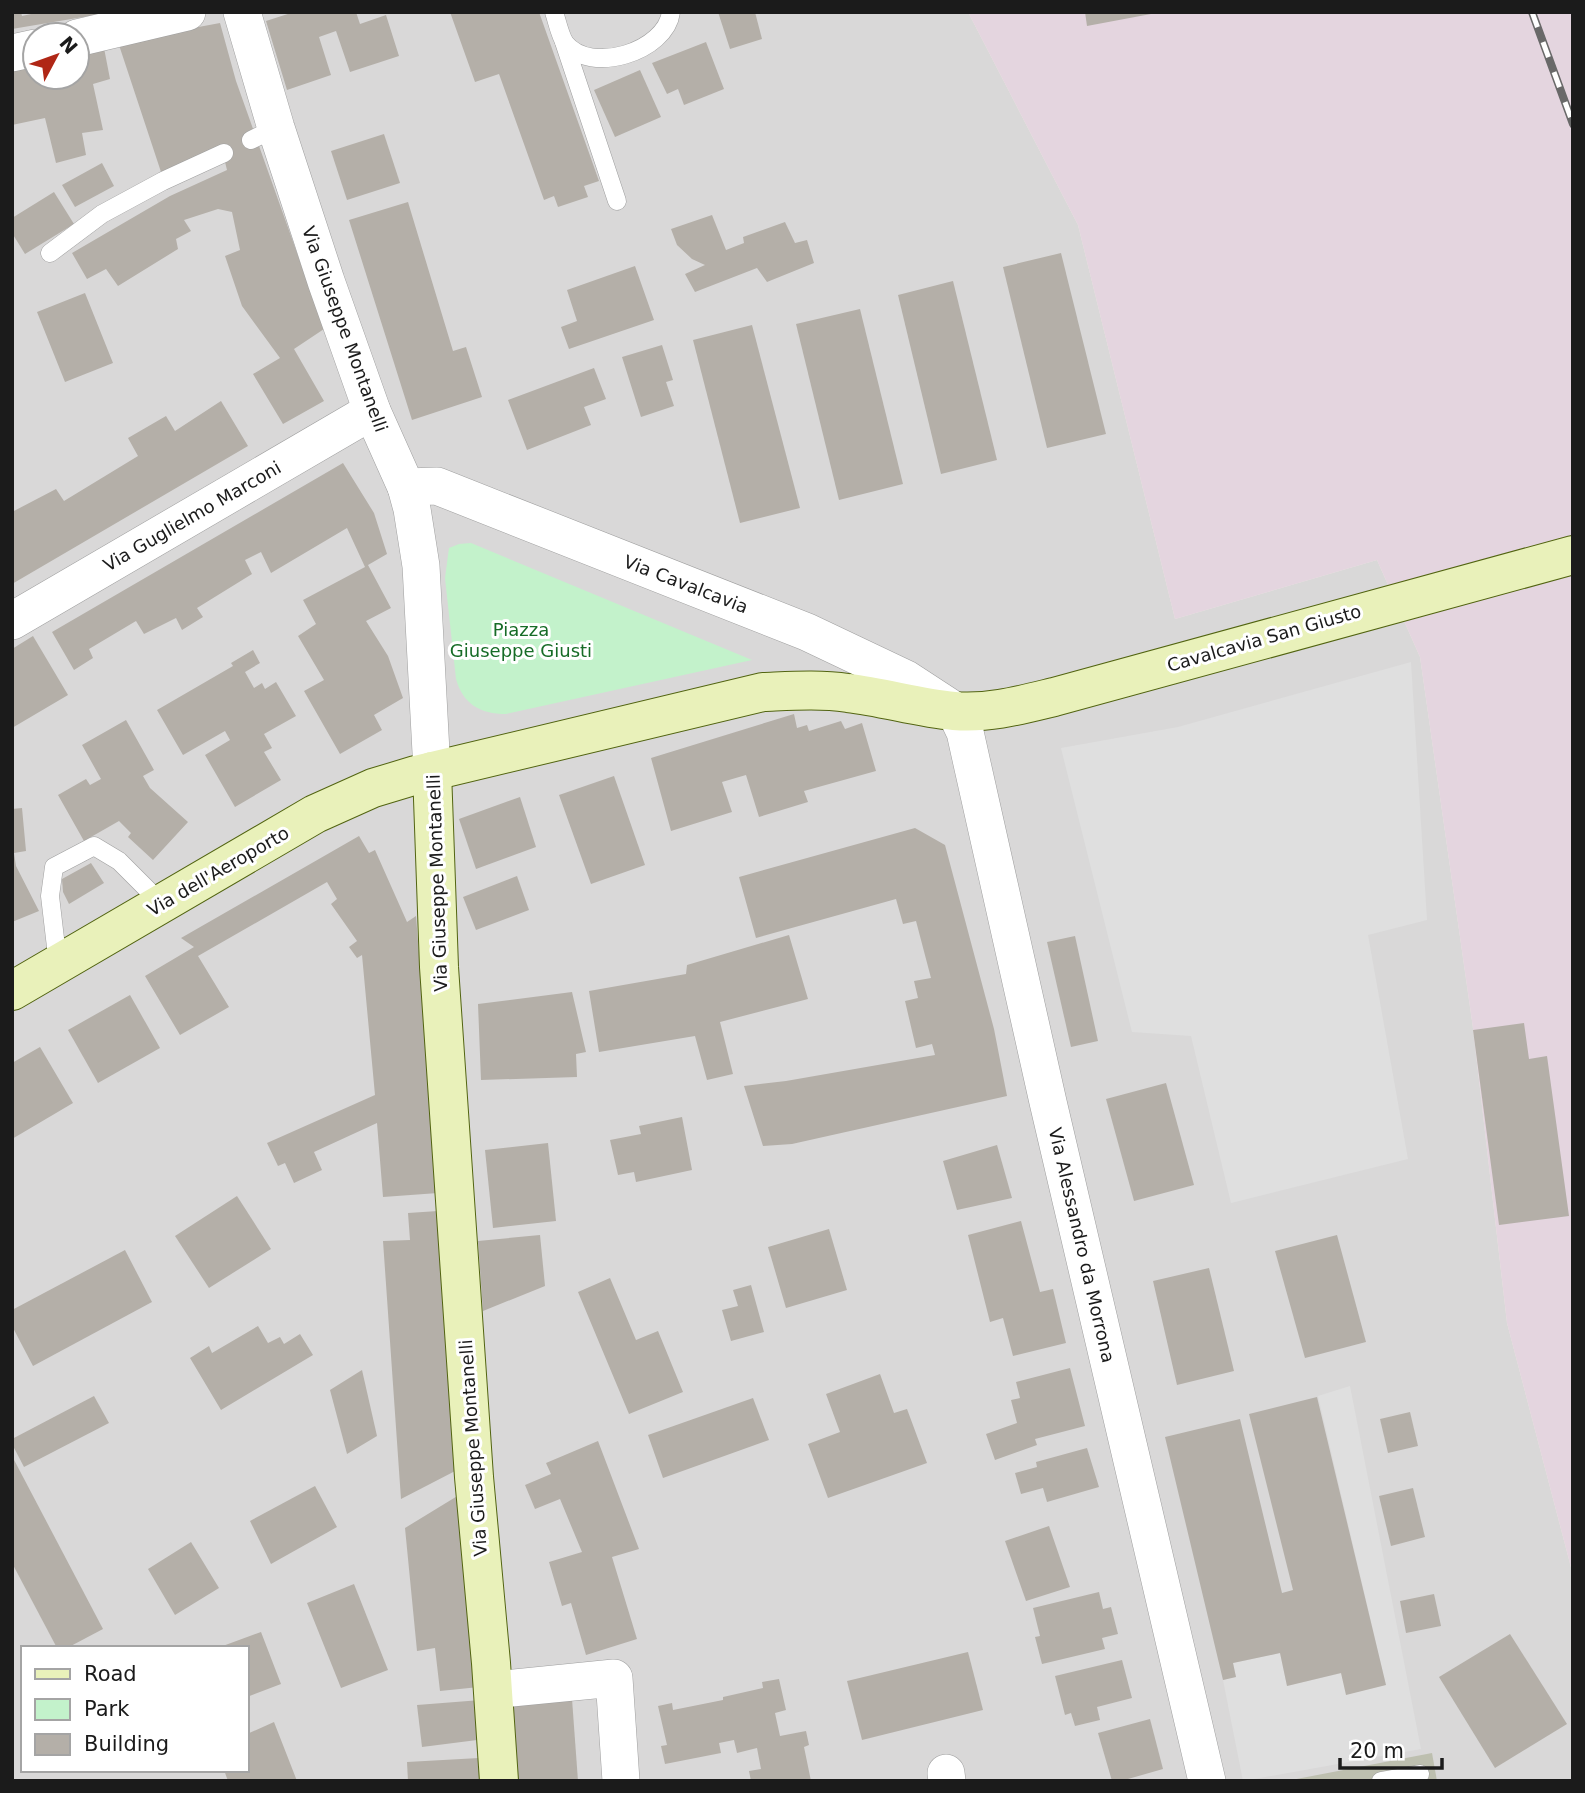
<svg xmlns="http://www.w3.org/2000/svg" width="1585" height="1793" font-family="'DejaVu Sans',sans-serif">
  <rect width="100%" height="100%" fill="#ece9e2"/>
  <!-- residential -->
  <path fill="#d9d8d8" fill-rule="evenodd" d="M12,12H968L1078,225L1175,619L1377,560L1420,657L1473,1028L1507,1323L1573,1575V1781H12ZM35,35H77V77H35ZM23,1648H247V1770H23Z"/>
  <!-- industrial -->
  <path fill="#e4d5df" d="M968,12H1573V1575L1507,1323L1473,1028L1420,657L1377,560L1175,619L1078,225Z"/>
  <!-- construction -->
  <path fill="#bdbfaf" d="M1432,1753L1437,1781H1286Z"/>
  <!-- park -->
  <path fill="#c3f2cb" d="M471,543L752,660L506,714C480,714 463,704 456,679L445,578L449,548L459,544Z"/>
  <!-- parking -->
  <g fill="#dfdfdf">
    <path d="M1411,662L1427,920L1368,935L1408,1159L1231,1203L1191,1036L1132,1032L1061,748L1178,727Z"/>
    <path d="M1350,1386L1421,1749L1243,1781L1223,1680L1236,1677L1233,1663L1280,1653L1287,1686L1342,1673L1347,1694L1386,1685L1318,1396Z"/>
  </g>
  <!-- building -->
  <g fill="#b4afa8">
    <path d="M12,12H21L22,16L31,14V12L101,14L12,29Z"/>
    <path d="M294,12H356L360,24L386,15L399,56L350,72L336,31L319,37L331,75L287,90L266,21Z"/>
    <path d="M450,12H539L599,181L584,186L588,197L558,207L554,196L544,200L499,74L475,82Z"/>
    <path d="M718,12H755L762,39L730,49Z"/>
    <path d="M1085,12H1150L1151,14L1087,26Z"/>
    <path d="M220,23L236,81L324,329L294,349L324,401L283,424L253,374L280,358L242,306L225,256L240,250L232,212L218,209L184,220L191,231L176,239L178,249L118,286L106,269L87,279L72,253L170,196L227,170L221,146L162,175L118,42Z"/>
    <path d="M706,42L724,89L684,105L678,89L667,94L652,63Z"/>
    <path d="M104,48L110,79L93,84L103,130L82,133L86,155L56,163L45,118L12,125V67L35,62V77H77V54Z"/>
    <path d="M640,70L661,117L615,137L594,90Z"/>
    <path d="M384,134L400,183L347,200L331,151Z"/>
    <path d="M102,163L114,186L75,207L62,185Z"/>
    <path d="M54,192L74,224L25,254L12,233V218Z"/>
    <path d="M408,202L453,351L466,347L482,397L412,420L349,220Z"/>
    <path d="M712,215L726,250L744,243L743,237L785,222L795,243L807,240L814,263L767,282L757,268L695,292L685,274L705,265L692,259L677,245L671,229Z"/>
    <path d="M1061,253L1106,434L1047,448L1003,267Z"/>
    <path d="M635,266L654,320L569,349L561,327L577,321L567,290Z"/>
    <path d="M953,281L997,460L941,474L898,295Z"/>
    <path d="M85,293L113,363L65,382L37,312Z"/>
    <path d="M860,309L903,484L839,500L796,324Z"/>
    <path d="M752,325L800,508L740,523L693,340Z"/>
    <path d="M662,345L673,380L666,382L674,406L641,417L622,357Z"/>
    <path d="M594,368L606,399L584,407L591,425L527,450L508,400Z"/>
    <path d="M221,401L248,446L12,584V512L56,489L64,501L138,456L128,438L166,416L175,431Z"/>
    <path d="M343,463L374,513L387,554L368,565L391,608L366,621L388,656L403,698L374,715L382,730L340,754L304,691L324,680L298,636L316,624L303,600L365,567L347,528L271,573L261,552L245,560L252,574L197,608L203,617L182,630L176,618L144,634L136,621L89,649L93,658L74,670L52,632Z"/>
    <path d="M33,636L68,695L12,728V649Z"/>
    <path d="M253,650L260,663L245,672L254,688L262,683L265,689L276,682L296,716L264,734L272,748L264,752L281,780L235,807L205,755L230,740L225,731L183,755L157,710L233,666L231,663Z"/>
    <path d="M794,714L797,728L807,725L809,731L841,721L845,729L862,723L876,771L804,791L808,802L759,817L746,775L722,782L732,812L671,831L651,758Z"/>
    <path d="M126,720L154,770L143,776L150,788L188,822L153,860L128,837L131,833L119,821L84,841L58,795L86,779L90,785L101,779L82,745Z"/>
    <path d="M614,776L645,865L591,884L559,795Z"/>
    <path d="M520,797L536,847L476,869L459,819Z"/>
    <path d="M22,808L26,851L14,853L16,866L39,911L12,922V809Z"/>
    <path d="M915,828L945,845L994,1029L1007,1096L792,1144L763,1146L744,1086L786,1081L935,1055L932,1044L916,1048L905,1001L918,998L914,981L931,978L916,921L903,924L896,899L756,938L739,877Z"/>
    <path d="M359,836L369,853L375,850L407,922L416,916L438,1193L383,1197L377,1123L314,1152L322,1170L294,1183L285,1163L278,1166L267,1143L375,1095L362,955L357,958L349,947L357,941L331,904L337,899L327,882L198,956L229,1007L180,1035L145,976L194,947L181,938Z"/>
    <path d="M91,863L104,883L69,904L63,892L62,879Z"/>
    <path d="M517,876L529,910L476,930L463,897Z"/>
    <path d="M789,935L808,999L720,1022L733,1074L707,1080L695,1036L599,1052L589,991L686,974L687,965Z"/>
    <path d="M1075,936L1098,1041L1071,1047L1047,942Z"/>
    <path d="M572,992L586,1052L576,1054L577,1077L481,1080L478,1004Z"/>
    <path d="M130,995L160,1048L98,1083L68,1030Z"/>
    <path d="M1524,1023L1529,1059L1547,1056L1569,1216L1499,1225L1473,1030Z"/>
    <path d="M40,1047L73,1103L12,1139V1063Z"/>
    <path d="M1166,1083L1194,1185L1134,1201L1106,1099Z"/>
    <path d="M682,1117L692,1170L636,1182L634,1172L618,1175L610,1140L641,1134L639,1126Z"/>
    <path d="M548,1143L556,1221L493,1228L485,1150Z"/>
    <path d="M997,1145L1012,1198L957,1210L943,1161Z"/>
    <path d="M237,1196L271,1249L209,1288L175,1236Z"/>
    <path d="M438,1211L459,1469L401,1499L383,1241L410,1240L408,1213Z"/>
    <path d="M1021,1221L1040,1292L1053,1289L1066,1343L1013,1356L1003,1318L990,1322L968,1235Z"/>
    <path d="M829,1229L847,1290L786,1308L768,1247Z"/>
    <path d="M540,1235L545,1286L483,1311L478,1241Z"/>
    <path d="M1337,1235L1366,1342L1305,1358L1275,1251Z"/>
    <path d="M125,1250L152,1302L33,1366L12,1326V1310Z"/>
    <path d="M1209,1268L1234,1371L1177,1385L1153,1281Z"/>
    <path d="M610,1278L636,1340L658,1331L683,1392L629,1414L578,1292Z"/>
    <path d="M751,1285L764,1332L731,1341L722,1310L738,1306L733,1290Z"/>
    <path d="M258,1326L268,1343L280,1337L284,1344L300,1334L313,1355L221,1410L190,1358L209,1346L212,1353Z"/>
    <path d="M1070,1368L1085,1426L1035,1439L1037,1445L995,1460L986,1434L1017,1423L1011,1400L1020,1398L1016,1382Z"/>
    <path d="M362,1370L377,1436L347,1454L330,1390Z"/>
    <path d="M880,1374L894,1413L907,1409L927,1463L828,1498L808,1444L840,1432L826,1394Z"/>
    <path d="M94,1396L109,1423L24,1467L12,1444V1439Z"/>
    <path d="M1317,1397L1386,1685L1346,1695L1341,1673L1287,1686L1280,1653L1233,1663L1236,1677L1223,1680L1165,1437L1240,1419L1282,1593L1293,1590L1249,1414Z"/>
    <path d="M753,1398L769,1440L663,1478L648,1435Z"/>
    <path d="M1410,1412L1418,1446L1388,1453L1380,1419Z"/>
    <path d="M598,1441L639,1549L612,1557L637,1639L586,1655L571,1603L562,1606L549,1562L582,1552L560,1499L535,1509L525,1485L551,1474L546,1463Z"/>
    <path d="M1087,1448L1099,1487L1047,1502L1043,1488L1021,1494L1015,1473L1037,1467L1036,1462Z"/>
    <path d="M12,1456L103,1629L67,1648H57L12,1563Z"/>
    <path d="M315,1486L337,1527L271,1564L250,1521Z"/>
    <path d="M1413,1488L1425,1537L1391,1546L1379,1496Z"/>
    <path d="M459,1495L479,1687L440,1691L435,1648L417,1651L405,1528Z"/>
    <path d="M1049,1526L1070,1587L1026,1601L1005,1541Z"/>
    <path d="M191,1542L219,1588L175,1615L148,1569Z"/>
    <path d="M354,1584L388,1670L341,1688L307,1603Z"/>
    <path d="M1099,1592L1103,1609L1111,1607L1118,1634L1102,1638L1105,1649L1042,1664L1035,1637L1040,1636L1033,1608Z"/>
    <path d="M1434,1594L1441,1626L1406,1633L1400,1601Z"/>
    <path d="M261,1632L281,1684L247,1697V1648L220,1647Z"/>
    <path d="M1510,1634L1567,1724L1495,1768L1439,1677Z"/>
    <path d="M968,1652L983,1710L862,1740L847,1681Z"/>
    <path d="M1122,1660L1132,1698L1097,1707L1100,1720L1075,1726L1071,1713L1065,1715L1055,1676Z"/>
    <path d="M779,1679L786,1710L775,1713L780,1736L806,1731L809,1745L804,1747L811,1781H751L749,1771L761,1769L757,1748L737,1753L734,1740L719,1743L721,1753L665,1764L661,1746L667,1745L658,1706L672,1703L673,1710L723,1700V1697L763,1688L762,1682Z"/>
    <path d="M572,1699L578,1781H514L509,1703Z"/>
    <path d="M481,1700L485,1739L422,1747L417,1705Z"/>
    <path d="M1150,1719L1163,1769L1121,1781H1112L1098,1733Z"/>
    <path d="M274,1722L297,1781H228L224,1770H247V1734Z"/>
    <path d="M479,1758L480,1781H408L407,1762Z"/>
  </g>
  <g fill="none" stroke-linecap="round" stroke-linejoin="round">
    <!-- lane casing -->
    <g stroke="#9f9f9f" stroke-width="19">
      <g id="lane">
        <path d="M554,12C557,21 560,36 565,43C590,75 666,52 671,12"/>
        <path d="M564,42L617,201"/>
        <path d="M251,140L276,128"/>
        <path d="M50,253L102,214L163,181L224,153"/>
        <path d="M58,964L50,896L54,867L94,846L119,861L162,904"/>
        <path d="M1381,1781L1420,1774"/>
      </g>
    </g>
    <!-- street casing -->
    <g stroke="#9f9f9f" stroke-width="38">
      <g id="street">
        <path d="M242,12L276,128L326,281L372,411L406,487L412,509L421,566L432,771"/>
        <path d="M77,38L187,12"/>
        <path d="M12,53L35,48"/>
        <path d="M406,487L437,486L807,632L906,679L955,711L965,732L971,759L1048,1102L1207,1781"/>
        <path d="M12,621L372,411"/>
        <path d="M493,1690L614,1678L621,1781"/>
        <path d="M946,1773L947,1781"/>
      </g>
    </g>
    <!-- secondary casing -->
    <g stroke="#526411" stroke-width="40">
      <g id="secondary">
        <path d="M432,771L439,967L474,1477L491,1663L499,1781"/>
        <path d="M12,991L315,814L373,788L416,775L763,692C791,691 819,689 848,693C884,697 918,708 954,711C988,714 1021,705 1054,697L1573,555"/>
      </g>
    </g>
    <!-- lane -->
    <use href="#lane" stroke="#fff" stroke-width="18"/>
    <!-- street -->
    <use href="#street" stroke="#fff" stroke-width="37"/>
    <!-- secondary -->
    <use href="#secondary" stroke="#e9f1ba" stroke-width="38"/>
    <!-- rail casing -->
    <g stroke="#696969" stroke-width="8">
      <path id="rail" d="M1532,12L1573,124"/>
    </g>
    <!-- rail -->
    <use href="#rail" stroke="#fff" stroke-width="5" stroke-dasharray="16" stroke-linecap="butt"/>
  </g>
  <g text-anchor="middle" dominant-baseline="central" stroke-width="6" stroke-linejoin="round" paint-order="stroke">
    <!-- street labels -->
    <g font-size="18" fill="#1b1b1b" stroke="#fff">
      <text transform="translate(345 329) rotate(70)">Via Giuseppe Montanelli</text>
      <text transform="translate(192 516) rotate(-30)">Via Guglielmo Marconi</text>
      <text transform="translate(686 584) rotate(21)">Via Cavalcavia</text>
      <text transform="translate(1264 638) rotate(-16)">Cavalcavia San Giusto</text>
      <text transform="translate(218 871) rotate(-30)">Via dell'Aeroporto</text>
      <text transform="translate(437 883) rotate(-92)">Via Giuseppe Montanelli</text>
      <text transform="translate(1082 1245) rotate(77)">Via Alessandro da Morrona</text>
      <text transform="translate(473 1448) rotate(-94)">Via Giuseppe Montanelli</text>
    </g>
    <!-- park labels -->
    <g font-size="18" fill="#176c27" stroke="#fff">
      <text x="521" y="629">Piazza<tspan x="521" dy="21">Giuseppe Giusti</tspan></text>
    </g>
  </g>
  <!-- border -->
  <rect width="1585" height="1793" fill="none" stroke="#1b1b1b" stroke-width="28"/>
  <!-- legend -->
  <rect x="21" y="1646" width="228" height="126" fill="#ffffff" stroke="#a4a4a4" stroke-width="2"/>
  <rect x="35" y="1669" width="35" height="10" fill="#e9f1ba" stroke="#a4a4a4" stroke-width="2"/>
  <text x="84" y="1681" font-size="21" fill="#1b1b1b">Road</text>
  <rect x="35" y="1699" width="35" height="21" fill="#c3f2cb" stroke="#a4a4a4" stroke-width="2"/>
  <text x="84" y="1716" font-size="21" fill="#1b1b1b">Park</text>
  <rect x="35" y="1734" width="35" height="21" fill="#b4afa8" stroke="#a4a4a4" stroke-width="2"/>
  <text x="84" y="1751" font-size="21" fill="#1b1b1b">Building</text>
  <!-- north arrow -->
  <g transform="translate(56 56) rotate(49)"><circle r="33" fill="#ffffff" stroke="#a4a4a4" stroke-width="2"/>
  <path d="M0-5L12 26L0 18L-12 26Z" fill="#b02716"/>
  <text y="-10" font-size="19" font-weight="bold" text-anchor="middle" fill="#1b1b1b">N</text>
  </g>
  <!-- scale -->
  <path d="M1340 1758v10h102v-10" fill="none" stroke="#1b1b1b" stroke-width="3.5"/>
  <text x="1350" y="1758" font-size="21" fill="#1b1b1b" stroke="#ffffff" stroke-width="5" paint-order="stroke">20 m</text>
</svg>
